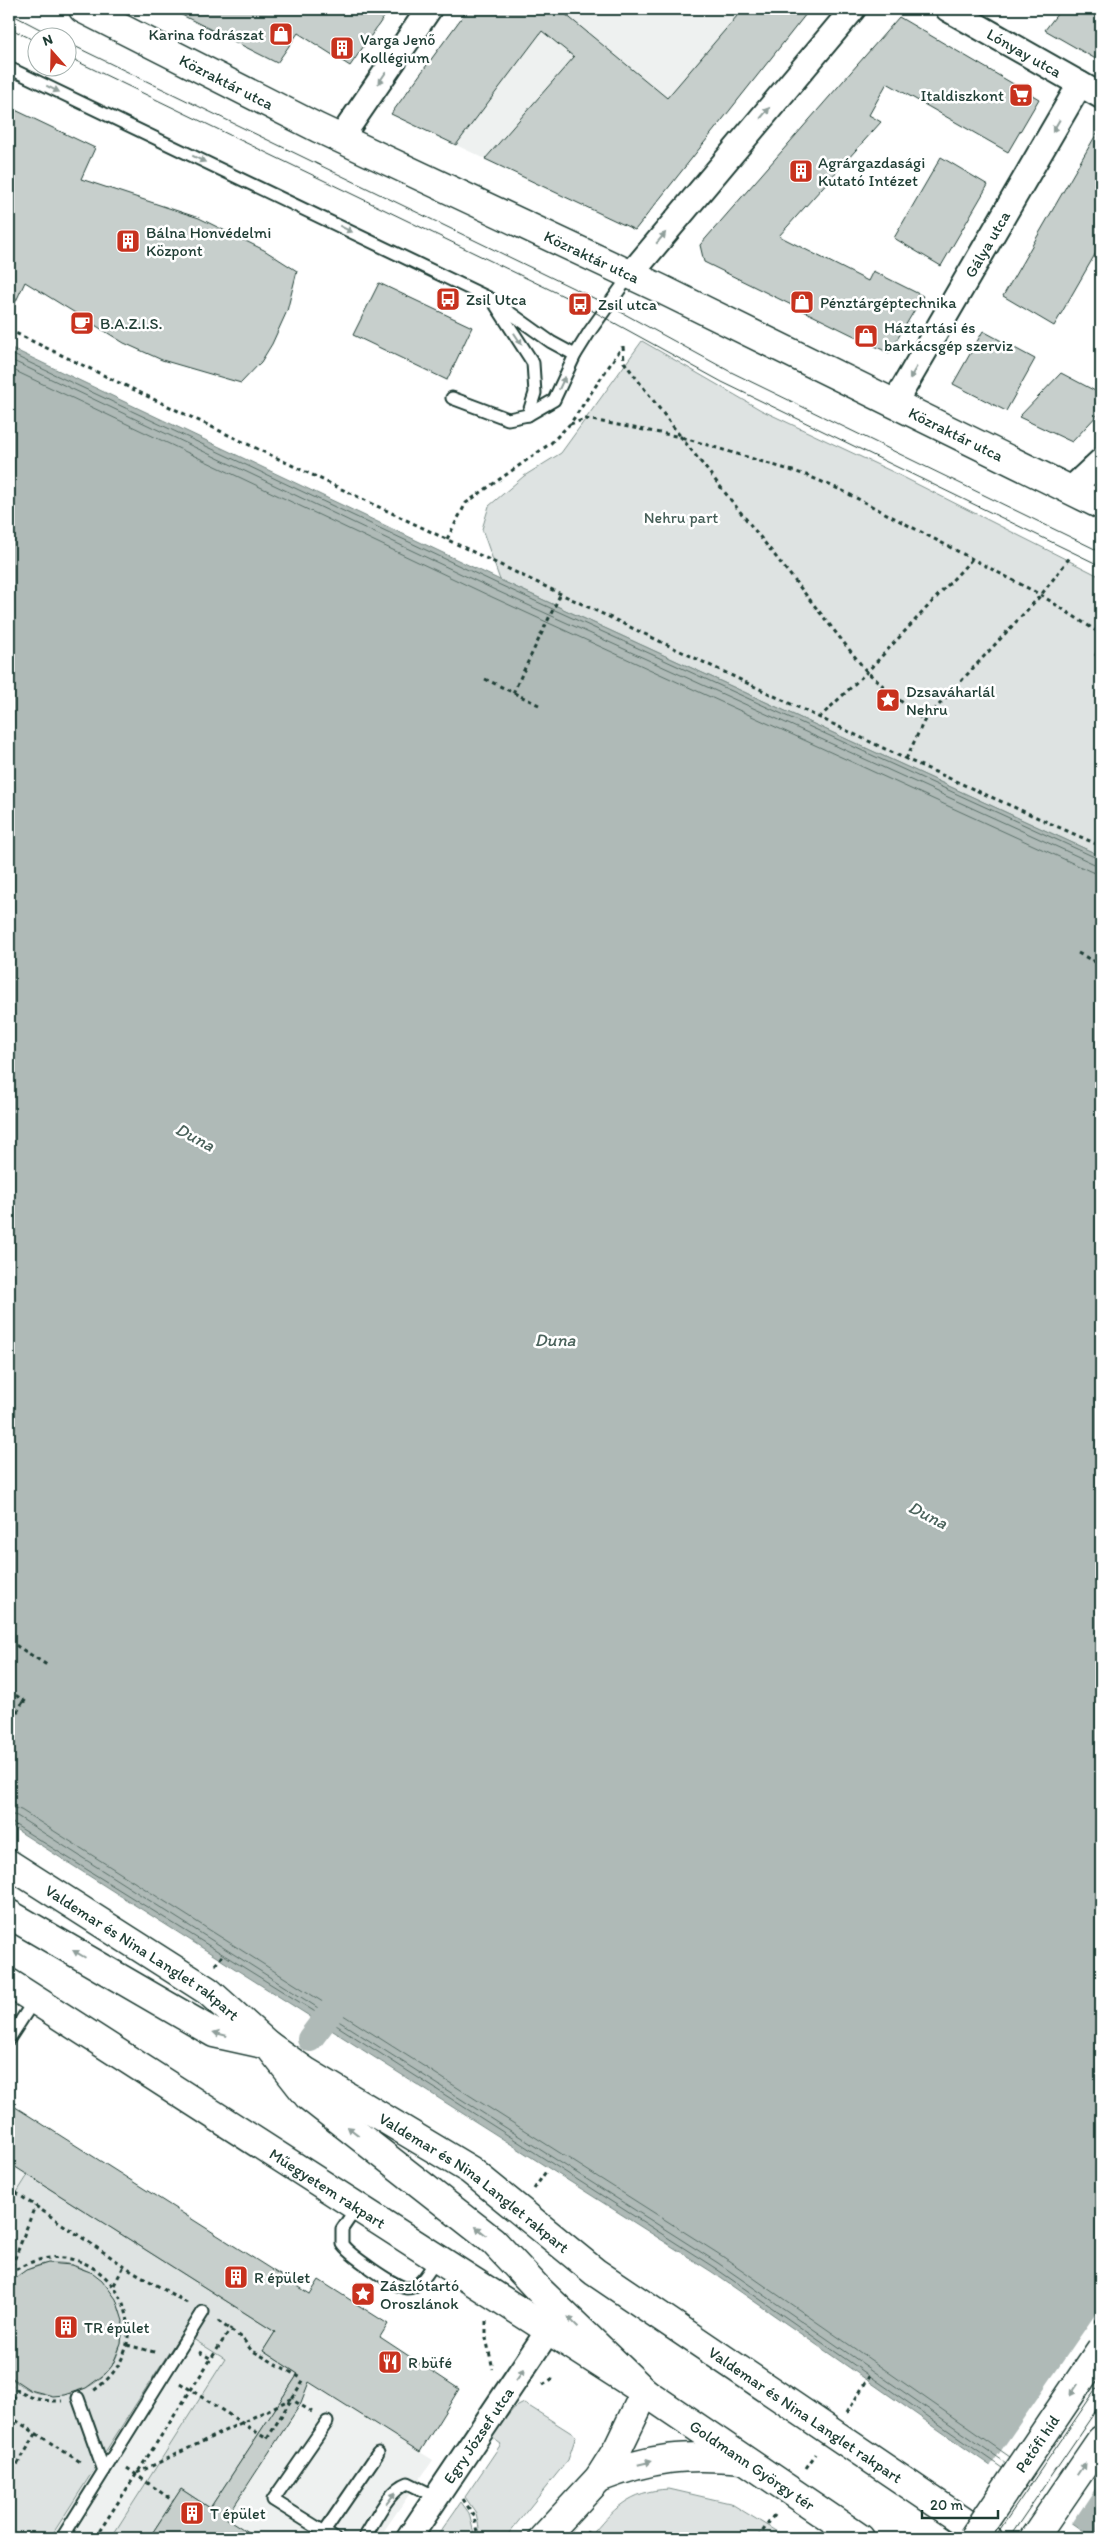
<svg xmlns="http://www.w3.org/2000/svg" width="1110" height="2547" font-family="Itim,sans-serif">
  <rect width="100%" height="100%" fill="#fff"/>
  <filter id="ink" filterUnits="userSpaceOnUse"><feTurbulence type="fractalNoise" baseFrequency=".02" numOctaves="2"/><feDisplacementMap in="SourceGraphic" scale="10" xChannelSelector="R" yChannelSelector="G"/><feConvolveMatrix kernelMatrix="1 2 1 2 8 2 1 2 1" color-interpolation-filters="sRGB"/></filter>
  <g filter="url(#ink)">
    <!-- built -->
    <g fill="#eef1f0">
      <path d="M468,9H810L635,230L391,114Z"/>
      <path d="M9,2103L459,2389L420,2452L433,2460L379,2538H9Z"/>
    </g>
    <!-- green -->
    <g fill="#dee3e2" stroke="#7e908b">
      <path d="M642,341L761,410L893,472L1101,577V856L500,580L482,529L489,506L524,476L561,453Z"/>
      <path d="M28,2175L275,2332L263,2351L298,2374L210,2508L181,2489L149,2538H111L225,2359L182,2332L50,2538H9V2376C24,2391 47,2399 68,2394C87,2390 105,2379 114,2362C149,2293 65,2229 9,2283V2205Z"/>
      <path d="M524,2403L576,2436L568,2460L505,2538H481L476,2513L465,2497L501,2444L491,2437L514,2408Z"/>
      <path d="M669,2489L730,2503L787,2538H589C614,2509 628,2491 669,2489Z"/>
      <path d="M461,2502L469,2513L475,2538H436Z"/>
    </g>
    <!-- water -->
    <path fill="#afbab7" stroke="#758883" d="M9,347L500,580L1101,856V2538H1094L712,2272L9,1825Z"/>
    <!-- pier -->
    <path fill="#fff" d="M1101,2306V2480L1071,2525L989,2468Z"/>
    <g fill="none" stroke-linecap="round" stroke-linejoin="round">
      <!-- shore -->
      <g stroke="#596f68" stroke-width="1">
        <path d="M9,353L498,584L1101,860"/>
        <path d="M9,359L495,590L1101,867"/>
        <path d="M9,368L492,597L1092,872L1101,874"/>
        <path d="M9,1807L21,1810L722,2256L1010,2457"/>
        <path d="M9,1814L17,1816L718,2263L1006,2463"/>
        <path d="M9,1821L325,2018L715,2268L1002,2468"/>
      </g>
      <!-- canal -->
      <path stroke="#afbab7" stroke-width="26" d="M310,2039L344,1994"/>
    </g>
    <!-- building -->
    <g fill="#c7cfcc" stroke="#1f3d34">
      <path d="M170,9H371L384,17L350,66L298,33L277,63Z"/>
      <path d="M468,9H559L667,98L743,9H810L635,230L485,159L574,57L542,31L456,145L391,114Z"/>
      <path d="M1061,9H1101V62L1045,30Z"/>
      <path d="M899,17L1039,99L1008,152L887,83L869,115L881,122L779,236L868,281L873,271L923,296L889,353L704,262L700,245Z"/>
      <path d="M9,107L95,148L81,179L199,218L264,250L297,271L287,311L272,344L261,362L241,383L162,360L124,343L25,282L9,316Z"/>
      <path d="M1101,126V244L1054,326L1003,296Z"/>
      <path d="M941,157L988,185L941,266L894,238Z"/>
      <path d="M379,283L472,327L447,380L353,335Z"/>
      <path d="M983,331L1035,359L1006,411L953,384Z"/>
      <path d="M1061,373L1101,394V411L1072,442L1019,417Z"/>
      <path d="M9,2103L310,2294L319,2280L388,2324L380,2337L459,2389L420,2452L309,2382L300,2405L226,2518L257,2538H149L181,2489L210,2508L298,2374L263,2351L275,2332L9,2163Z"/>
      <path d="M48,2263L71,2265L93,2273L102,2280L116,2299L123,2321L121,2344L112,2366L105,2374L86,2388L64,2395L53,2396L30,2390L9,2376V2283L26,2270Z"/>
    </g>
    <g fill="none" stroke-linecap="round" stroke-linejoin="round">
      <!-- service casing -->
      <g stroke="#1f3d34" stroke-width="15">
        <g id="service">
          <path d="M9,68L491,299L551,342L575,355"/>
          <path d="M495,304L533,363L535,393L528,415"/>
          <path d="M452,398L508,419L528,415L554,400L575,355L590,331L630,275"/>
          <path d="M9,2039L35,1999"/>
          <path d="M357,2207L342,2229V2244C347,2253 396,2288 407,2288C421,2288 430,2269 437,2258"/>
          <path d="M78,2398L104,2471"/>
          <path d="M327,2422L273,2500L334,2538"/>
          <path d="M324,2532L378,2453"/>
          <path d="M62,2538L203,2312"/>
          <path d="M364,2538C375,2522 388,2490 408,2483L436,2497"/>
        </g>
      </g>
      <!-- minor casing -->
      <g stroke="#1f3d34" stroke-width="28">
        <g id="minor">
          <path id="s1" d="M948,9L1101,96"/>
          <path d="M340,139L429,9"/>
          <path d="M630,275L853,9"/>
          <path id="s2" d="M894,404L1080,84"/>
          <path d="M1070,490L1101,461"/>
          <path id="s3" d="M409,2538L548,2331"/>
        </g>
      </g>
      <!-- tertiary casing -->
      <g stroke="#1f3d34" stroke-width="31">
        <g id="tertiary">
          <path id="s4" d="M9,1983L645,2392L860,2538"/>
        </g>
      </g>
      <!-- secondary casing -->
      <g stroke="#1f3d34" stroke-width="31">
        <g id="secondary">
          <path id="s5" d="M83,9L318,128L661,289L1101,505"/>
          <path id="s6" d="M9,1864L208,1991L268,2045L305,2071L470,2170L595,2272L988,2538"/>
          <path d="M9,1914L214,2033L268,2045L308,2096L493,2241L540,2291L645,2392L618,2448L599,2478L543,2538"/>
          <path d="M599,2478C651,2457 687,2454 742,2459"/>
          <path d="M1034,2538L1101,2440"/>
        </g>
      </g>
      <!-- path -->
      <g stroke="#1f3d34" stroke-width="3" stroke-dasharray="4 4" stroke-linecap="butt">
        <path d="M9,330L906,759L1101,846"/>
        <path d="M623,346L624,362L681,437L806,475L841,490L1041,595L1101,634"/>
        <path d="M570,424L586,419L681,437L867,672L924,721"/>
        <path d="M447,539L466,503L551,443L570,424L622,347"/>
        <path d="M1101,645L1096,655L1101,667"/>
        <path d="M485,679L539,705"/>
        <path d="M513,693L560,595"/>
        <path d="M819,718L867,672L972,559"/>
        <path d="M906,759L924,721L1041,595L1071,556"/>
        <path d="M1078,953L1101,965"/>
        <path d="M9,1641L47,1665"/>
        <path d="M9,1691L29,1704"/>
        <path d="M9,1726L24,1700"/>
        <path d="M215,1965L222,1956"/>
        <path d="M9,2188L124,2266L187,2303"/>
        <path d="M534,2189L547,2170"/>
        <path d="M9,2274C94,2214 178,2333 93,2391"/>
        <path d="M9,2274L35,2206"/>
        <path d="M114,2285L124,2266"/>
        <path d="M353,2302L366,2288"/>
        <path d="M218,2321L243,2339L251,2350L303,2379"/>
        <path d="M486,2321V2338L493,2369"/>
        <path d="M127,2345L158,2353"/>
        <path d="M199,2352L210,2358"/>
        <path d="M180,2383L267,2439L304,2379"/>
        <path d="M9,2384C24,2397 42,2402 62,2401"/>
        <path d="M543,2385L553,2378"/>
        <path d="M9,2406L18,2391"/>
        <path d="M847,2413L870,2375"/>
        <path d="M9,2416L82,2463"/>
        <path d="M127,2468L173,2501"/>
        <path d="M806,2468L816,2454"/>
        <path d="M137,2473L291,2399L312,2412"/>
        <path d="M9,2478L36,2434"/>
        <path d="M463,2499L474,2516L478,2538"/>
        <path d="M586,2532L596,2538"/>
        <path d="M95,2538L231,2328"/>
        <path d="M758,2538L774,2515"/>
      </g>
      <!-- service -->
      <use href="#service" stroke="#fff" stroke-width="11"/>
      <!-- minor -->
      <use href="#minor" stroke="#fff" stroke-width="24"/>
      <!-- tertiary -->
      <use href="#tertiary" stroke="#fff" stroke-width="28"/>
      <!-- secondary -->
      <use href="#secondary" stroke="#fff" stroke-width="28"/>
      <!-- tram -->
      <g stroke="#1f3d34" stroke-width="1">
        <path d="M9,13L57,38"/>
        <path d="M9,28L38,42"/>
        <path d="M68,43L608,305L729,371L1101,552"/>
        <path d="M68,57L580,304L722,382L1101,566"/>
        <path d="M994,2538L1101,2382"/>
        <path d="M1009,2538L1101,2403"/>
      </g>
      <!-- secondary-bridge casing -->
      <g stroke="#1f3d34" stroke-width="31" stroke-linecap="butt">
        <g id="secondary-bridge">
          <path id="s7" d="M973,2538L1101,2349"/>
        </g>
      </g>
      <!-- path-bridge -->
      <path stroke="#1f3d34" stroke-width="3" stroke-dasharray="4 4" stroke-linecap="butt" d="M1095,2323L1101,2313"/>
      <!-- secondary-bridge -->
      <use href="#secondary-bridge" stroke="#fff" stroke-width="28"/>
    </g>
    <!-- one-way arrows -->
    <defs><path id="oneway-solid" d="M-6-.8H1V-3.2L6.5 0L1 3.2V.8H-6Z" transform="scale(1.25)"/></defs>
    <g fill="#8f9e9a">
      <use href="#oneway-solid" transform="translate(382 78) rotate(124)"/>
      <use href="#oneway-solid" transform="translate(53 89) rotate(26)"/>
      <use href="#oneway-solid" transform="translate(765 113) rotate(-50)"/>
      <use href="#oneway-solid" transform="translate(1056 126) rotate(120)"/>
      <use href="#oneway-solid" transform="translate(199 159) rotate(26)"/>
      <use href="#oneway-solid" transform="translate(346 229) rotate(26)"/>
      <use href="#oneway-solid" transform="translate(661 238) rotate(-50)"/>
      <use href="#oneway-solid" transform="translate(518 339) rotate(57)"/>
      <use href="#oneway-solid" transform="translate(913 373) rotate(120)"/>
      <use href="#oneway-solid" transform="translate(562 383) rotate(-65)"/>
      <use href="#oneway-solid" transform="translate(79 1954) rotate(-150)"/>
      <use href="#oneway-solid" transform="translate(220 2034) rotate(-165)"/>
      <use href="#oneway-solid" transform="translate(353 2131) rotate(-142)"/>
      <use href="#oneway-solid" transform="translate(481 2231) rotate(-141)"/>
      <use href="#oneway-solid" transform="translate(573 2322) rotate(-136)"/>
      <use href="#oneway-solid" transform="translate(520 2375) rotate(-55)"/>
      <use href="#oneway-solid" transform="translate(1074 2390) rotate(124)"/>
      <use href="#oneway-solid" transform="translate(645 2463) rotate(-14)"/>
      <use href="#oneway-solid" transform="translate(1081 2469) rotate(-56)"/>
      <use href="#oneway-solid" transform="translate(391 2498) rotate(-52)"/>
    </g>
  </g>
  <!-- icons -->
  <defs>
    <g id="shop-square" transform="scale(1.25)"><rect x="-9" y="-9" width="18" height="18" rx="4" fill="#c8321e" stroke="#fff"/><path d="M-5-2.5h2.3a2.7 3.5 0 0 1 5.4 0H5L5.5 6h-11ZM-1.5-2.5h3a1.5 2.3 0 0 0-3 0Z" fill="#fff"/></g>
    <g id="building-square" transform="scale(1.25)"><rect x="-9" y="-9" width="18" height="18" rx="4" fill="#c8321e" stroke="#fff"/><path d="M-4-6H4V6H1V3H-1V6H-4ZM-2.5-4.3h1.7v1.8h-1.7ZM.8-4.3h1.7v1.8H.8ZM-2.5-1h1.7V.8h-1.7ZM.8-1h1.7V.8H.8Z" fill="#fff"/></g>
    <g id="supermarket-square" transform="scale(1.25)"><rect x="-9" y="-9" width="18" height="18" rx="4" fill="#c8321e" stroke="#fff"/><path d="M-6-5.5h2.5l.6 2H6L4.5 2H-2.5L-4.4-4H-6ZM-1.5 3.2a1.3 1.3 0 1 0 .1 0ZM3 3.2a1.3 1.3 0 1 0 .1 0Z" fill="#fff"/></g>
    <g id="bus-square" transform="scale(1.25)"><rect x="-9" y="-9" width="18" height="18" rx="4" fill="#c8321e" stroke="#fff"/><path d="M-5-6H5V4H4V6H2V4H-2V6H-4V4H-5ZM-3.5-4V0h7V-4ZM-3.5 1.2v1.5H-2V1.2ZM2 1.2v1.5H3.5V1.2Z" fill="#fff"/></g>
    <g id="cafe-square" transform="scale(1.25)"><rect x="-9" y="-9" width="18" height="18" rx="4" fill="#c8321e" stroke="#fff"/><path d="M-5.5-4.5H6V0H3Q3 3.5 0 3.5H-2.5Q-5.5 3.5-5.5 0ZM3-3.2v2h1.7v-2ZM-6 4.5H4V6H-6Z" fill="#fff"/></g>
    <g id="sight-square" transform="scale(1.25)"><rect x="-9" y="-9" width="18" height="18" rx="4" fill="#c8321e" stroke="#fff"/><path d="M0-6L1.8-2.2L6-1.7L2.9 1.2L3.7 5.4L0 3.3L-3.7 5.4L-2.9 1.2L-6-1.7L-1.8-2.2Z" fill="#fff"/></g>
    <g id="restaurant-square" transform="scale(1.25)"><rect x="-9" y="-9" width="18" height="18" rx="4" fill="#c8321e" stroke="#fff"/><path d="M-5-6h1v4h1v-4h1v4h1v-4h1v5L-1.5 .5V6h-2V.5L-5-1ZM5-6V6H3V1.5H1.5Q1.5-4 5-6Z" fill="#fff"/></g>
  </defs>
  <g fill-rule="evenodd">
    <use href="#shop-square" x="281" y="34"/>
    <use href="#building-square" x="342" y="48"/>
    <use href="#supermarket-square" x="1021" y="95"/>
    <use href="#building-square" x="801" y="171"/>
    <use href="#building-square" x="128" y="241"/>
    <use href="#bus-square" x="448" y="299"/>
    <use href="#shop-square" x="802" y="302"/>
    <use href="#bus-square" x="580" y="304"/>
    <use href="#cafe-square" x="82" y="323"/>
    <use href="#shop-square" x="866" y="336"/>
    <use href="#sight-square" x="888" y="700"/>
    <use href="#building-square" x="236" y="2277"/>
    <use href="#sight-square" x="363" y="2294"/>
    <use href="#building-square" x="66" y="2327"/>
    <use href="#restaurant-square" x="390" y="2362"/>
    <use href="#building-square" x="192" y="2513"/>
  </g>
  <g text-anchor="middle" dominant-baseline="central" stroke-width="5" stroke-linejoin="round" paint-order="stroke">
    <!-- poi labels -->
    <g font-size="16" fill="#1f3d34" stroke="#fff" text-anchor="start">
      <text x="264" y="34" text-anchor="end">Karina fodrászat</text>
      <text x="360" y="39">Varga Jenő<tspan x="360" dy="18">Kollégium</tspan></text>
      <text x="1004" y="95" text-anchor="end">Italdiszkont</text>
      <text x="818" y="162">Agrárgazdasági<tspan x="818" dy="18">Kutató Intézet</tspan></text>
      <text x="146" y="232">Bálna Honvédelmi<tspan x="146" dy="18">Központ</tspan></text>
      <text x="466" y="299">Zsil Utca</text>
      <text x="820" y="302">Pénztárgéptechnika</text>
      <text x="598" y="304">Zsil utca</text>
      <text x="100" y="323">B.A.Z.I.S.</text>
      <text x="884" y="327">Háztartási és<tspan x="884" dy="18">barkácsgép szerviz</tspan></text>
      <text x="906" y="691">Dzsaváharlál<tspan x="906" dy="18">Nehru</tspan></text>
      <text x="254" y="2277">R épület</text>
      <text x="380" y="2285">Zászlótartó<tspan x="380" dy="18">Oroszlánok</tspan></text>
      <text x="84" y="2327">TR épület</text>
      <text x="408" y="2362">R büfé</text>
      <text x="210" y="2513">T épület</text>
    </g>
    <!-- street labels -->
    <g font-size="16" fill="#1f3d34" stroke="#fff">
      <text stroke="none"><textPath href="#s1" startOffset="88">Lónyay utca</textPath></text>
      <text stroke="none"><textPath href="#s5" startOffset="161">Közraktár utca</textPath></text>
      <text stroke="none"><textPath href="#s2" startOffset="185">Gálya utca</textPath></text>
      <text stroke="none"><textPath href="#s5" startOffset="566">Közraktár utca</textPath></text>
      <text stroke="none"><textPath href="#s5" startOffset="971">Közraktár utca</textPath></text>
      <text stroke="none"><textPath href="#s6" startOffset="160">Valdemar és Nina Langlet rakpart</textPath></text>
      <text stroke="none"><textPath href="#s6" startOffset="565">Valdemar és Nina Langlet rakpart</textPath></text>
      <text stroke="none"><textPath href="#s4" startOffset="379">Műegyetem rakpart</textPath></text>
      <text stroke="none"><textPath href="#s6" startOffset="970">Valdemar és Nina Langlet rakpart</textPath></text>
      <text stroke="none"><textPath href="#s3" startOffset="124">Egry József utca</textPath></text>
      <text stroke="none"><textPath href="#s7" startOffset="114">Petőfi híd</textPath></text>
      <text stroke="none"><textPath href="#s4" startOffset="886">Goldmann György tér</textPath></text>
    </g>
    <!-- park labels -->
    <g font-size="16" fill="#455e57" stroke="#fff">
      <text x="681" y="517">Nehru part</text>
    </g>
    <!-- water labels -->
    <g font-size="18" font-style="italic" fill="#4a625b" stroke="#fff">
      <text transform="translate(195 1137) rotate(28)">Duna</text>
      <text x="555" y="1340">Duna</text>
      <text transform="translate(928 1515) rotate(27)">Duna</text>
    </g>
  </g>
  <!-- margin -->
  <rect width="1110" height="2547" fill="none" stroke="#fff" stroke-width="30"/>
  <rect x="15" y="15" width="1080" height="2517" fill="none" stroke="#1f3d34" stroke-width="2" filter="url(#ink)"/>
  <!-- north arrow -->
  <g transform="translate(52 52) rotate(340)"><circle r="24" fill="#ffffff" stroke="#a5b1ae"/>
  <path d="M0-4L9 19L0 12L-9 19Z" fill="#c8321e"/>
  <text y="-8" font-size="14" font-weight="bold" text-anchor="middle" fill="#1f3d34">N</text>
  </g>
  <!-- scale -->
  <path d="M922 2510v8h76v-8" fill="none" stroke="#1f3d34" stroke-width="2.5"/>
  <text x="930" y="2510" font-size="15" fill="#1f3d34" stroke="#ffffff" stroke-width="4" paint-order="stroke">20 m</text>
</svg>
